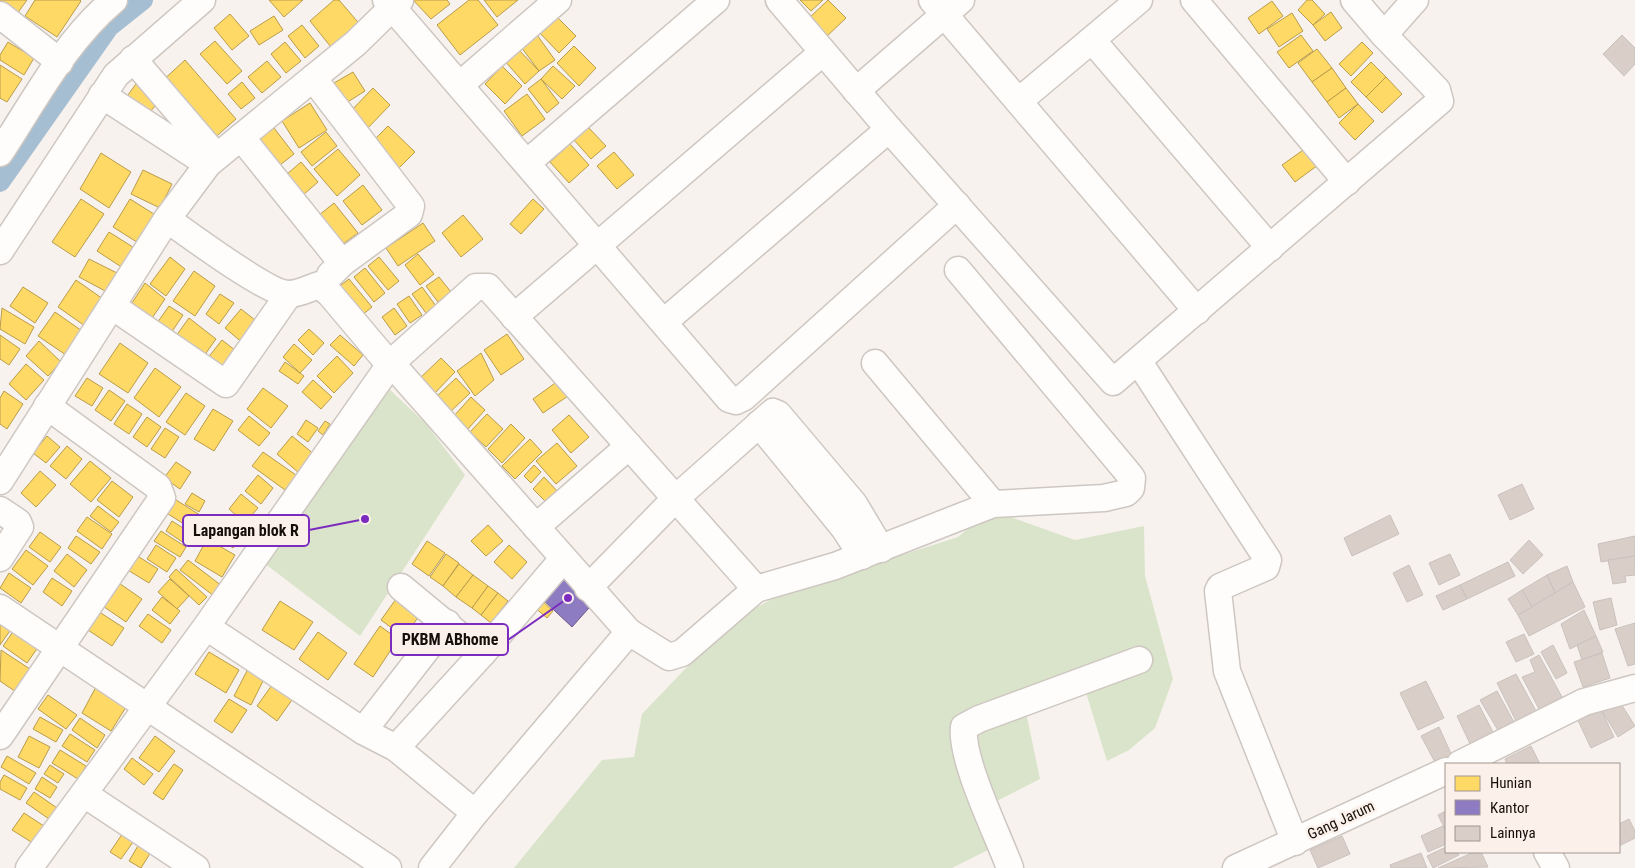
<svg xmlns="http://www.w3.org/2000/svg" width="1635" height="868" font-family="'Roboto Condensed',sans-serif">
  <rect width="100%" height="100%" fill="#f8f2ee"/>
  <!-- green -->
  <g fill="#dae4ca">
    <path d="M385,385L426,424L465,475L360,636L264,563Z"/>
    <path d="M991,510L1075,540L1144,526L1145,576L1173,679L1155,728L1129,750L1107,761L1083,683L1026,712L1040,779L983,808L992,848L952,868H514L602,760L634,757L642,714L730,622L783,593L958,537Z"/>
  </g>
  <!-- homes -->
  <g fill="#ffd966" stroke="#b99c4a">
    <path d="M0,0H27L14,18L0,8Z"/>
    <path d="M35,0H80L81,1L57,37L25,16Z"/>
    <path d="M269,0H303L284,17Z"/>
    <path d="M334,0H339L363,28L335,52L310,21Z"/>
    <path d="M413,0H447L450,4L431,19Z"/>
    <path d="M469,0H478L498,25L460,55L437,25Z"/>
    <path d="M484,0H518L497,17Z"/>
    <path d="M800,0H823L811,11Z"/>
    <path d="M828,0L846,18L824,39L807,20Z"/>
    <path d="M1307,0H1312L1325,14L1313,25L1298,10Z"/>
    <path d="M1272,1L1283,16L1259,34L1248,18Z"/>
    <path d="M552,12L576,36L559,53L535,28Z"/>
    <path d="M1331,12L1342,28L1325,41L1313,25Z"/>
    <path d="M1292,13L1303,31L1279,47L1267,29Z"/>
    <path d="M230,14L249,36L232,50L214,28Z"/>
    <path d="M274,16L283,30L259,45L250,31Z"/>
    <path d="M302,25L319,46L305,58L288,36Z"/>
    <path d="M537,35L555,60L539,71L521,47Z"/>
    <path d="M1301,35L1313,51L1289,68L1277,52Z"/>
    <path d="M215,41L242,71L227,84L200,54Z"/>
    <path d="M8,42L34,58L24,75L0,60V55Z"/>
    <path d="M285,42L301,61L286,73L271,54Z"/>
    <path d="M1362,42L1373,53L1351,76L1339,64Z"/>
    <path d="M574,46L596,68L579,86L557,63Z"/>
    <path d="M517,48L539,71L525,84L504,60Z"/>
    <path d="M1317,49L1332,68L1312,82L1298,63Z"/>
    <path d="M185,60L236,119L211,141L160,83Z"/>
    <path d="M267,61L281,77L262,93L248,77Z"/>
    <path d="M1371,62L1386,77L1366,97L1351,82Z"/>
    <path d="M0,65L22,79L7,102L0,98Z"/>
    <path d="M502,66L522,86L505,104L485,84Z"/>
    <path d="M553,66L575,86L562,99L541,79Z"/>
    <path d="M1332,68L1346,88L1327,102L1312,82Z"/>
    <path d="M353,72L365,91L346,103L334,83Z"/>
    <path d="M1386,77L1402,94L1382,113L1366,97Z"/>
    <path d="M541,79L559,103L547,113L528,89Z"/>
    <path d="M242,82L255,98L241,109L228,94Z"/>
    <path d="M136,84L158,102L147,116L125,99Z"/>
    <path d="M373,88L390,105L364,132L347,115Z"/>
    <path d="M1346,88L1358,104L1339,118L1327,102Z"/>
    <path d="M527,94L545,119L522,136L504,111Z"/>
    <path d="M310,103L327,130L299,148L282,121Z"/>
    <path d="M1358,104L1374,121L1355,140L1339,123Z"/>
    <path d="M388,126L415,152L398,169L371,143Z"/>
    <path d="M588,127L606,146L591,159L574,140Z"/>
    <path d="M274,128L294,154L271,172L251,145Z"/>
    <path d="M326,132L337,146L312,166L301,152Z"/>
    <path d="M570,144L589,165L569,183L550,162Z"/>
    <path d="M1306,148L1318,165L1295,182L1282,165Z"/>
    <path d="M338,149L360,175L337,196L314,169Z"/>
    <path d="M614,152L634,175L617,189L597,166Z"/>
    <path d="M101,153L131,172L109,208L80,189Z"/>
    <path d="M301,162L318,182L296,201L279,181Z"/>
    <path d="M143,170L172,184L160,208L131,194Z"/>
    <path d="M363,185L382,210L362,225L343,201Z"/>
    <path d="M81,199L104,214L75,257L52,242Z"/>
    <path d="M130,199L157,216L140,244L113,227Z"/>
    <path d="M533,199L544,209L521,234L510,224Z"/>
    <path d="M334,203L358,233L336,249L313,220Z"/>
    <path d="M463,215L483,239L461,257L442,233Z"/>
    <path d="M423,223L435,241L398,266L386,248Z"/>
    <path d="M109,232L136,249L123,268L97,251Z"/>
    <path d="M418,254L434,274L420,285L405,265Z"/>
    <path d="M170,257L185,269L166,296L150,284Z"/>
    <path d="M379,257L399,281L388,290L368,266Z"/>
    <path d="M89,259L119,274L109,293L79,277Z"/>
    <path d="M365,268L385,293L374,302L354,277Z"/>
    <path d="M194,271L215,286L195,316L173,301Z"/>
    <path d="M439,277L451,292L438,302L426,286Z"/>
    <path d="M349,279L372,307L361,316L337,288Z"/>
    <path d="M76,280L103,299L85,326L58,307Z"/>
    <path d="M145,283L165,299L150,321L130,306Z"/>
    <path d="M23,287L48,303L35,323L10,306Z"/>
    <path d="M422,287L436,306L426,313L412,294Z"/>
    <path d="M220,294L234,303L219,324L206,314Z"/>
    <path d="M409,296L422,315L410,323L397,304Z"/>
    <path d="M169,306L183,315L169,336L155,326Z"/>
    <path d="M2,308L34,327L25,344L0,329Z"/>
    <path d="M394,308L407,326L395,335L382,317Z"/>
    <path d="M241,309L260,324L244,344L225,328Z"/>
    <path d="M55,312L82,331L66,355L38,336Z"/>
    <path d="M189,318L216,339L201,360L173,340Z"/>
    <path d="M309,329L324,343L313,355L298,340Z"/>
    <path d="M507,334L524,359L501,375L484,350Z"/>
    <path d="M0,335L20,349L9,365L0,359Z"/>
    <path d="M340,335L363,355L354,366L330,345Z"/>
    <path d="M222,340L240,354L225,373L207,359Z"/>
    <path d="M39,341L61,362L48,376L26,356Z"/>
    <path d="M120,343L148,363L128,393L99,374Z"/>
    <path d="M294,344L312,360L300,373L283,357Z"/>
    <path d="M481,353L494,380L475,396L457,371Z"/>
    <path d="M337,356L353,373L334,393L317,376Z"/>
    <path d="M441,358L455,372L433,395L418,380Z"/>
    <path d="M285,362L304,376L298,384L279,371Z"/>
    <path d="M26,364L44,380L26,400L9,384Z"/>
    <path d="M155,368L181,387L159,417L134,398Z"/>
    <path d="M87,378L103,388L92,406L75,396Z"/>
    <path d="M456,378L470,393L449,413L435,398Z"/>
    <path d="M313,380L332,397L321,409L302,392Z"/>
    <path d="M558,381L568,396L543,413L533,399Z"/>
    <path d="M263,388L288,406L271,428L247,409Z"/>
    <path d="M109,390L125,401L111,421L95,410Z"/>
    <path d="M4,391L23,404L7,429L0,424V398Z"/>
    <path d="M186,393L205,406L185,435L166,422Z"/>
    <path d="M471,397L485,410L467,430L453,417Z"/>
    <path d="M127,404L142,414L129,434L114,424Z"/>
    <path d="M213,409L233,421L214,451L194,439Z"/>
    <path d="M487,414L503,429L486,447L470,432Z"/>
    <path d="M569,415L589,437L571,453L552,430Z"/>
    <path d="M249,416L270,433L259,446L238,430Z"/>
    <path d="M147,417L161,427L147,447L133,437Z"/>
    <path d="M306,420L318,428L308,442L297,434Z"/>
    <path d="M325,421L330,424L323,435L318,431Z"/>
    <path d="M511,424L525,438L502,463L488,449Z"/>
    <path d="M165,428L179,437L165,458L151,449Z"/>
    <path d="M47,436L60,447L46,463L33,453Z"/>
    <path d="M292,436L315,455L299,473L277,454Z"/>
    <path d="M530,439L542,452L515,479L502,466Z"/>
    <path d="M557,443L577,466L556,484L536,461Z"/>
    <path d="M67,446L82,459L66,479L50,466Z"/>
    <path d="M263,452L296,475L285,490L252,466Z"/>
    <path d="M90,461L111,478L91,502L70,484Z"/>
    <path d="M176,462L191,472L180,489L164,478Z"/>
    <path d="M534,465L541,472L531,483L524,476Z"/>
    <path d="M40,471L56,485L36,507L21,493Z"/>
    <path d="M258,475L273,488L261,504L245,491Z"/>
    <path d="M544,477L558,492L547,503L533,489Z"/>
    <path d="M112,481L133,497L119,517L97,500Z"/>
    <path d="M192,493L205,501L199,512L185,504Z"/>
    <path d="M241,494L258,508L245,523L229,509Z"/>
    <path d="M173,498L203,517L195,531L165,512Z"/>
    <path d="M98,506L119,522L111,532L90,516Z"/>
    <path d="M227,516L246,531L233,548L214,534Z"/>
    <path d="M87,517L112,534L102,549L77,531Z"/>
    <path d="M172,521L194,535L187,545L166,531Z"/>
    <path d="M488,525L503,541L486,556L471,541Z"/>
    <path d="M161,531L186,547L180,557L154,541Z"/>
    <path d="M40,532L61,547L50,562L29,547Z"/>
    <path d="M76,536L100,552L91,564L68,548Z"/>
    <path d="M207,539L235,555L222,577L195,561Z"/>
    <path d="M427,541L445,553L429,576L412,564Z"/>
    <path d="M156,545L176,558L167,572L147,559Z"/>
    <path d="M509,545L527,562L512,579L494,562Z"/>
    <path d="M26,550L48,566L33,585L12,569Z"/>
    <path d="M67,554L87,570L74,587L54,571Z"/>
    <path d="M446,554L459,563L443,586L430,577Z"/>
    <path d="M136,555L158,569L149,583L126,569Z"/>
    <path d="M188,560L222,586L214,596L180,570Z"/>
    <path d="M459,564L473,575L456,597L443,586Z"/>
    <path d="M176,569L207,597L199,605L169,577Z"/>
    <path d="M9,573L31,588L21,603L0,588Z"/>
    <path d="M473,575L488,586L472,608L456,597Z"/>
    <path d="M52,578L72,591L62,606L43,592Z"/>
    <path d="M170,579L189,596L177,609L158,592Z"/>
    <path d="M116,581L142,599L126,622L100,604Z"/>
    <path d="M488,586L498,593L481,615L472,608Z"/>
    <path d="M498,593L508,601L491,623L481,615Z"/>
    <path d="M162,597L180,611L170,624L152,610Z"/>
    <path d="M396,599L419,616L404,637L381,620Z"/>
    <path d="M540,599L553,611L547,618L533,606Z"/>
    <path d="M280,601L313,622L294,650L262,630Z"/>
    <path d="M90,606L124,628L112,646L79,624Z"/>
    <path d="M148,614L171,630L162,643L139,626Z"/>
    <path d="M0,616L14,625L0,645Z"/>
    <path d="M17,626L41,643L27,663L3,646Z"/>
    <path d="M380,626L398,639L373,677L354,664Z"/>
    <path d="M318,632L347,653L328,680L299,659Z"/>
    <path d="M1,650L33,671L19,694L0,681Z"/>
    <path d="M209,652L239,670L226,693L195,674Z"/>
    <path d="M248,669L265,677L251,705L234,696Z"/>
    <path d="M97,685L128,704L111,731L82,713Z"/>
    <path d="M272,685L292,700L277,721L257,706Z"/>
    <path d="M48,695L77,715L66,729L38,709Z"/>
    <path d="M229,699L247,710L232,733L214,721Z"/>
    <path d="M40,717L63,730L56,742L33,729Z"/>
    <path d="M80,718L105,735L97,748L72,730Z"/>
    <path d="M70,734L95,750L87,762L62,746Z"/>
    <path d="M29,736L50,747L39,768L18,757Z"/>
    <path d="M155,736L175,751L159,772L139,758Z"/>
    <path d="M60,750L86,766L78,779L52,763Z"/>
    <path d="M7,756L36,773L29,784L1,767Z"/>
    <path d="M132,758L153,774L144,785L124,769Z"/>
    <path d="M174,764L183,770L163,800L153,793Z"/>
    <path d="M50,765L64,774L58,783L44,774Z"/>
    <path d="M4,775L27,788L20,800L0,789V782Z"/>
    <path d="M42,777L57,787L50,798L35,789Z"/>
    <path d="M34,792L60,810L52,821L26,803Z"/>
    <path d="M24,813L47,828L36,845L12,830Z"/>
    <path d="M127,827L138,835L121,859L110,852Z"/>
    <path d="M142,839L154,847L141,868L129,861Z"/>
  </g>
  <!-- offices -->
  <path fill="#8e7cc3" stroke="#6a5b8b" d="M563,569L596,600L572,627L539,596Z"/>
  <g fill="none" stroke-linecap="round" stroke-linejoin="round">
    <!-- canal -->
    <path stroke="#a5bed2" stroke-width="20" d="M0,182L109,27L143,0"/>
  </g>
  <!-- building -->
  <g fill="#dacec9" stroke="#c9c1bd">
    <path d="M1622,35L1635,48V64L1624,76L1603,54Z"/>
    <path d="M1522,484L1534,509L1510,520L1498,495Z"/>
    <path d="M1390,515L1399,534L1352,556L1344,538Z"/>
    <path d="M1635,536V556L1601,562L1598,544Z"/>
    <path d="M1529,540L1543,555L1523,574L1510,560Z"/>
    <path d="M1450,554L1460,575L1439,585L1429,563Z"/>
    <path d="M1635,556V575L1625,576L1626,582L1613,584L1608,560Z"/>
    <path d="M1508,562L1515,576L1467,599L1460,585Z"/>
    <path d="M1409,565L1423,595L1407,602L1393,573Z"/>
    <path d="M1567,566L1573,582L1555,593L1547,575Z"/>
    <path d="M1547,575L1555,593L1532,607L1522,590Z"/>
    <path d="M1573,582L1585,607L1529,636L1518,615Z"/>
    <path d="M1460,585L1467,599L1443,610L1436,596Z"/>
    <path d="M1522,590L1532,607L1518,615L1508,599Z"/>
    <path d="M1611,598L1617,625L1600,630L1593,602Z"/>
    <path d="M1584,610L1596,636L1570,649L1561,624Z"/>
    <path d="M1635,623V664L1628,666L1615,629Z"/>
    <path d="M1524,634L1534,654L1516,662L1506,642Z"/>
    <path d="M1596,636L1603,652L1582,660L1577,645Z"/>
    <path d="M1553,645L1567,673L1556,679L1541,652Z"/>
    <path d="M1602,653L1610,678L1583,687L1574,662Z"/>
    <path d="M1539,655L1562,697L1539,709L1522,677L1535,672L1530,660Z"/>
    <path d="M1516,674L1536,711L1516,721L1497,683Z"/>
    <path d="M1426,681L1444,718L1418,730L1400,693Z"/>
    <path d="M1497,691L1515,724L1499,732L1480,700Z"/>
    <path d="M1618,699L1635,726L1618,737L1601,709Z"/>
    <path d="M1597,701L1614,737L1591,748L1574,712Z"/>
    <path d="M1479,705L1495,736L1472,748L1457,716Z"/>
    <path d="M1439,727L1453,758L1437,766L1421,736Z"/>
    <path d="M1531,746L1540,764H1507L1505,759Z"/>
    <path d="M1446,811V831L1438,815Z"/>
    <path d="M1629,819L1635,831V838L1619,846V824Z"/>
    <path d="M1443,826L1446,832V844L1428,852L1421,836Z"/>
    <path d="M1342,836L1350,854L1318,868L1310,850Z"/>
    <path d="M1446,847V852H1457L1459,855L1433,868L1427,856Z"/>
    <path d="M1474,852H1481L1488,867L1438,868Z"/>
    <path d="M1421,853L1427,868H1391L1390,865Z"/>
  </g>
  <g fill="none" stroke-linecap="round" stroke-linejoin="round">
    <!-- minor casing -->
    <g stroke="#cec7c1" stroke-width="29">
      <g id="minor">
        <path d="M386,0L729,399L736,401L744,397L957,205"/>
        <path d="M779,0L889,129L1113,382L1440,101L1437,90L1384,35L1354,0"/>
        <path d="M932,0L1197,311"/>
        <path d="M1194,0L1347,182"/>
        <path d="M0,15L60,62"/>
        <path d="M1384,35L1415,0"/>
        <path d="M1092,40L1270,248"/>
        <path d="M133,59L216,156"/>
        <path d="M313,78L411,206L409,214L342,263"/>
        <path d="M461,84L558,0"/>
        <path d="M856,91L961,0"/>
        <path d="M102,95L208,164"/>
        <path d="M1019,101L1139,0"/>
        <path d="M241,137L342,263L330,275"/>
        <path d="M0,153C34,101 66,40 114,0"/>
        <path d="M528,162L716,0"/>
        <path d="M167,219C188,234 269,294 289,294C299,294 310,288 319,285L330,294L384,358L391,363L629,632L669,657L682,653L756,589L835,566L993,504L1104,498L1126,493L1131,488L1132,478L1124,468L958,270"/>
        <path d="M0,251L116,75L202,0"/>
        <path d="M112,306L226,384L289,294"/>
        <path d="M514,317L823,52"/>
        <path d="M664,322L889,129"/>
        <path d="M1139,362L1268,560L1266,567L1220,587L1218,591L1227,671L1295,842"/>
        <path d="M875,363L993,504"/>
        <path d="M759,424L844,528L862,556"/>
        <path d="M0,481L167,219L208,164L356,43L400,0"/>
        <path d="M0,510L18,522L20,527L0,558"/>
        <path d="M536,527L629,446"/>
        <path d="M401,587L482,654"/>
        <path d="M588,588L676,498L773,412L778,414L854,504L881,549"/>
        <path d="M0,608L388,868"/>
        <path d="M214,632L363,731L396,748L475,813"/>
        <path d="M363,731L447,623"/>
        <path d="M0,736L162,498L158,487L47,406"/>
        <path d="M396,748L482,654L563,559"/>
        <path d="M1460,764L1584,702L1635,688"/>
        <path d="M84,794L196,868"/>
        <path d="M1547,852L1556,868"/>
        <path d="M29,868L206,627L391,363L476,287H488L756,589"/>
        <path d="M432,868L475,813L629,632"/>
        <path d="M1010,868C998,835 960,759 964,727L979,719L1139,660"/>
        <path d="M1236,868L1446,771"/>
      </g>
    </g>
    <!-- minor -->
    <use href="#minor" stroke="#fefdfc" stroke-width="26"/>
  </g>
  <g text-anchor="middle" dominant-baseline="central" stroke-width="5" stroke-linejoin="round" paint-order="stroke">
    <!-- street labels -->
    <g font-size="15" fill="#160e08" stroke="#fcf1ea">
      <text transform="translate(1341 820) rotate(-25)">Gang Jarum</text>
    </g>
  </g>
  <!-- callouts -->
  <path fill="none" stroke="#7b2cbf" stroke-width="2" d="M365 519L309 530M568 598L508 640"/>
  <g fill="#7b2cbf" stroke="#fcf1ea" stroke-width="2">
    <circle cx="365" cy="519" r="5"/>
    <circle cx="568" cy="598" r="5"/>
  </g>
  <g fill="#fcf1ea" stroke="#7b2cbf" stroke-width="2">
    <rect x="183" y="515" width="126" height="31" rx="5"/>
    <rect x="391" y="624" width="117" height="31" rx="5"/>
  </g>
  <g font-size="16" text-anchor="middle" font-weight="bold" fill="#160e08">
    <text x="246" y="536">Lapangan blok R</text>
    <text x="450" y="645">PKBM ABhome</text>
  </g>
  <!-- legend -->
  <rect x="1445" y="763" width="175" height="90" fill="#fcf1ea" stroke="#a09690"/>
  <rect x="1455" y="776" width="25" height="15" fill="#ffd966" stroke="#a09690"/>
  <text x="1490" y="788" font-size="15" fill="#160e08">Hunian</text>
  <rect x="1455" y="800" width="25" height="15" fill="#8e7cc3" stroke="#a09690"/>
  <text x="1490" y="813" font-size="15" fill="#160e08">Kantor</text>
  <rect x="1455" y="826" width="25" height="15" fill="#dacec9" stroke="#a09690"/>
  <text x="1490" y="838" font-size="15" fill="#160e08">Lainnya</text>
</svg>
